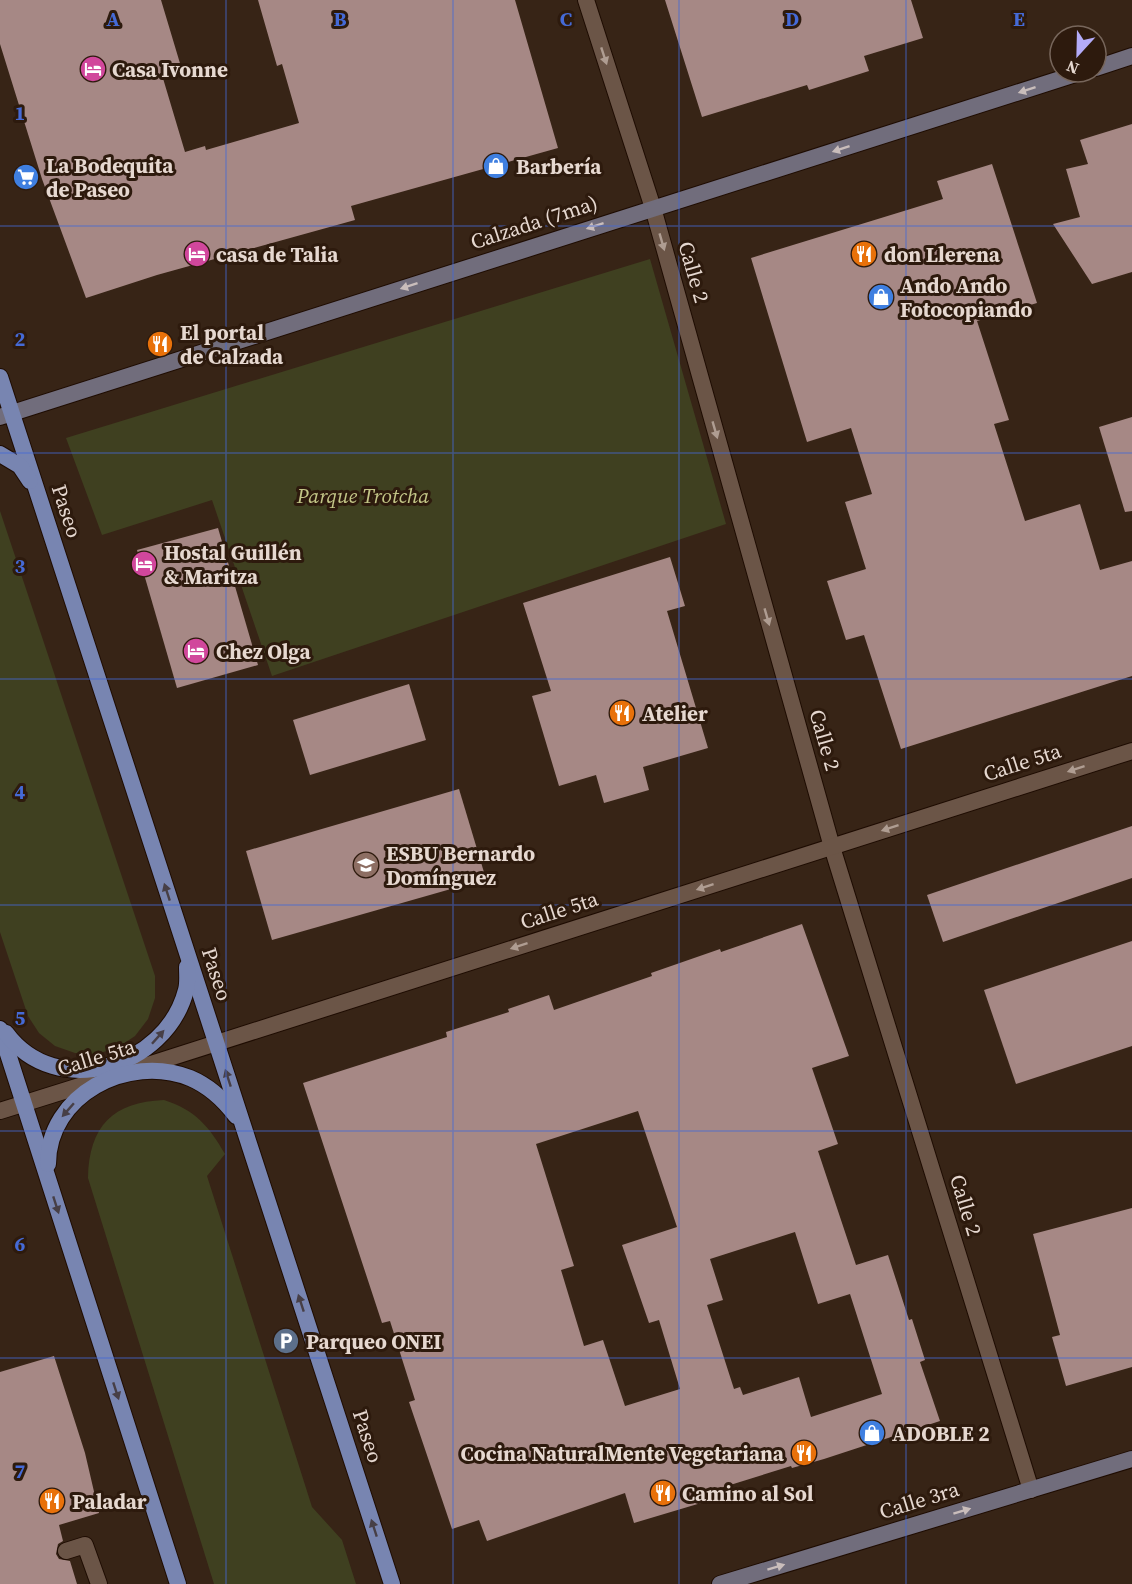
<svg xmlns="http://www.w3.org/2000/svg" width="1132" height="1584" font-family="'Source Serif 4',serif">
  <rect width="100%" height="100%" fill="#372416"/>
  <!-- green -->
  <g fill="#3f4020">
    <path d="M650,259L726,524L272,676L212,500L102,535L66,438Z"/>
    <path d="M0,511L155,976V998L148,1019L135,1036L117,1048L96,1054L75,1053L55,1046L39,1033L28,1016L0,932Z"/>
    <path d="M164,1100C195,1110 209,1126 225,1154L207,1176L312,1507L342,1540L356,1584H214L88,1178C89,1126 113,1102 164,1100Z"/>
  </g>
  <!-- building -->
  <g fill="#a68885" fill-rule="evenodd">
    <path d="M0,0H161L182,70L162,75L185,152L205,146L206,150L299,123L282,64L277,66L258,0H515L558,148L351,206L355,220L157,275L86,298L42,179L0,44Z"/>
    <path d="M665,0H911L923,38L864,56L869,71L809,90L807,85L702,117Z"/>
    <path d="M1132,124V272L1092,284L1053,224L1080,217L1066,169L1088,164L1080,140Z"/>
    <path d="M992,164L1037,303L977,321L1009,420L994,424L1025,521L1080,504L1100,570L1132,561V676L901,749L864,635L846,640L827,581L866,569L845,502L872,494L851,428L807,442L751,258L943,199L937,181Z"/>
    <path d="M1132,417V511L1125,512L1099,427Z"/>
    <path d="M218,528L258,665L177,688L137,550Z"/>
    <path d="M670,557L685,606L667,611L708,748L643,767L649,790L604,803L596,775L559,786L532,696L551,691L523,603Z"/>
    <path d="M409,684L426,740L310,775L293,720Z"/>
    <path d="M459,789L486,879L272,940L246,851Z"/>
    <path d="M1132,826V878L943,942L927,895Z"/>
    <path d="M802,924L849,1056L812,1068L838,1144L818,1151L856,1265L888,1255L909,1320L912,1319L925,1360L920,1362L940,1421L824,1459L792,1468L791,1466L698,1495L701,1503L634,1523L625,1493L487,1541L479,1520L452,1529L409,1402L415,1400L390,1321L382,1323L303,1083L447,1037L446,1032L509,1012L508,1009L549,995L554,1010L652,976L651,973L720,949L721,952ZM638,1111L677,1227L622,1245L649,1323L659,1320L680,1389L625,1406L603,1340L584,1346L561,1270L574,1266L536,1144ZM795,1232L818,1304L850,1294L882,1394L811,1417L799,1377L743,1395L740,1387L734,1389L707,1305L723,1300L710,1259Z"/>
    <path d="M1132,941V1046L1016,1084L984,990Z"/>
    <path d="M1132,1208V1367L1066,1386L1052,1337L1060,1335L1033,1234Z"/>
    <path d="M54,1356L85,1453L99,1513L59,1525L63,1541L58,1544L56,1554L59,1559L70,1561L77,1584H0V1372Z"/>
  </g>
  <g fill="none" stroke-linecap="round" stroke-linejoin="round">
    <!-- service casing -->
    <g stroke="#1e0c02" stroke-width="18">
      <path id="service" d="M66,1551L85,1545L99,1584"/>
    </g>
    <!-- minor casing -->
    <g stroke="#1e0c02" stroke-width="18">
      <g id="minor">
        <path d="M586,0L653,208L832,847L1031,1490"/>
        <path d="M132,1070L1132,751"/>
        <path d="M0,1111L102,1079"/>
      </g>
    </g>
    <!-- secondary casing -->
    <g stroke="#1e0c02" stroke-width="18">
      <g id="secondary">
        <path d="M1096,68L1132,56"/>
        <path d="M0,417L1082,72"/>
        <path d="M720,1584L1132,1459"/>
      </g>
    </g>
    <!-- primary casing -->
    <g stroke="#1e0c02" stroke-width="18">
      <g id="primary">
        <path d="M0,377L392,1584"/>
        <path d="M0,454L20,466L30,481"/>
        <path d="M0,1029L178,1584"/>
        <path d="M6,1033C56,1101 166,1068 186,990C188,983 187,974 187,967"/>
        <path d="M48,1164C48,1095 128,1053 190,1078C209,1086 224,1100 236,1116"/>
      </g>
    </g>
    <!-- service -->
    <use href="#service" stroke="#6b5547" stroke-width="16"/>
    <!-- minor -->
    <use href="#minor" stroke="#6b5547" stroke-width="16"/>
    <!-- secondary -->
    <use href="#secondary" stroke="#716d7c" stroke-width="16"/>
    <!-- primary -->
    <use href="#primary" stroke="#7885b1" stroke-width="16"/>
  </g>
  <!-- one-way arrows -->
  <defs><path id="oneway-solid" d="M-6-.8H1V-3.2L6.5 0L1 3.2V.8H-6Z" transform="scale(1.5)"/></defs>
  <g fill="#af9d92">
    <use href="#oneway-solid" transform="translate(604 56) rotate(72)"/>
    <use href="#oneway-solid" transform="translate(662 242) rotate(74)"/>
    <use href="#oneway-solid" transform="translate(715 430) rotate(74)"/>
    <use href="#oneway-solid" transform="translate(767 617) rotate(74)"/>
    <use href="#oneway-solid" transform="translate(1076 769) rotate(162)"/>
    <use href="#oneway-solid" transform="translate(890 828) rotate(162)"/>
    <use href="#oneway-solid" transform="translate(705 887) rotate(162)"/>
    <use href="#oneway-solid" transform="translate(519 946) rotate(162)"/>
  </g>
  <g fill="#c9bdbb">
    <use href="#oneway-solid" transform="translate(1027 90) rotate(162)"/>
    <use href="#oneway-solid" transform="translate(841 149) rotate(162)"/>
    <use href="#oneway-solid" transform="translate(595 226) rotate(162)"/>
    <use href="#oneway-solid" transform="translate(409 286) rotate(162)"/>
    <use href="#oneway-solid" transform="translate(962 1511) rotate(-17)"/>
    <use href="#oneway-solid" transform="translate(776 1567) rotate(-17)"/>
  </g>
  <g fill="#473f46">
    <use href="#oneway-solid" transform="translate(167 892) rotate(-108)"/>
    <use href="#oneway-solid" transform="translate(158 1037) rotate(-48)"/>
    <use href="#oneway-solid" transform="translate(228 1078) rotate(-108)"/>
    <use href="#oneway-solid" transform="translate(68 1110) rotate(131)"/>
    <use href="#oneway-solid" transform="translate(56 1205) rotate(72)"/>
    <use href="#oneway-solid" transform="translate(301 1303) rotate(-108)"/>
    <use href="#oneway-solid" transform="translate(116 1391) rotate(72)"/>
    <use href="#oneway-solid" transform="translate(374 1528) rotate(-108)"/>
  </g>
  <!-- grid -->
  <path fill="none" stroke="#456ad6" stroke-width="1.5" stroke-opacity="0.55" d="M226,0V1584M453,0V1584M679,0V1584M906,0V1584M0,226H1132M0,453H1132M0,679H1132M0,905H1132M0,1131H1132M0,1358H1132"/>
  <!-- icons -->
  <defs>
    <g id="hotel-disc" transform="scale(1.35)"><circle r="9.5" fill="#d1479c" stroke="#2d1a0d"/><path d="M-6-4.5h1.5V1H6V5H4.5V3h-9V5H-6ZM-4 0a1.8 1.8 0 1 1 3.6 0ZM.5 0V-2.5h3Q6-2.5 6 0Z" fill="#fff"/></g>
    <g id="shop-disc" transform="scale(1.35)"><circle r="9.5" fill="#3f7fe0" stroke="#2d1a0d"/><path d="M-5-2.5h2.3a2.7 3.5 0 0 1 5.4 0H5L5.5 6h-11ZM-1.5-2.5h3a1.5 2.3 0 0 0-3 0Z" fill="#fff"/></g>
    <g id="supermarket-disc" transform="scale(1.35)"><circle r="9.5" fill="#3f7fe0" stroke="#2d1a0d"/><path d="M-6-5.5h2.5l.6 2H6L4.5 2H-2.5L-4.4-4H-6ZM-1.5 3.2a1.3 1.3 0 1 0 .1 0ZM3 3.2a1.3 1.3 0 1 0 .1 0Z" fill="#fff"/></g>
    <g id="restaurant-disc" transform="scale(1.35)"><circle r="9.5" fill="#e8710a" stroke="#2d1a0d"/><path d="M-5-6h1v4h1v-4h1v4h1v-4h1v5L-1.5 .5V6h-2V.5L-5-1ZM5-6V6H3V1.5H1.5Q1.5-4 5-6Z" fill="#fff"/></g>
    <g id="school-disc" transform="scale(1.35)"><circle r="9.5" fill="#8d6e63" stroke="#2d1a0d"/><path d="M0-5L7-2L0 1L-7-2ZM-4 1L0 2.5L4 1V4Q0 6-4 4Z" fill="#fff"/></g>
    <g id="parking-disc" transform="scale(1.35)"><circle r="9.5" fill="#5c6f8a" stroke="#2d1a0d"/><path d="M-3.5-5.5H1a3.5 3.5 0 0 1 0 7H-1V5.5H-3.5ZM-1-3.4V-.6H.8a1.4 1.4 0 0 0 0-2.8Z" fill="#fff"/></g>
  </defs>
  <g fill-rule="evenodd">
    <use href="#hotel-disc" x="93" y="69"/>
    <use href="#shop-disc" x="496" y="166"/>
    <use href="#supermarket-disc" x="26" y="177"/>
    <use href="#hotel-disc" x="197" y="254"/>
    <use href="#restaurant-disc" x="864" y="254"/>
    <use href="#shop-disc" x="881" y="297"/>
    <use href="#restaurant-disc" x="160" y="344"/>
    <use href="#hotel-disc" x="144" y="564"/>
    <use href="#hotel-disc" x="196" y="651"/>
    <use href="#restaurant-disc" x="622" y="713"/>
    <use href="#school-disc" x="366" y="865"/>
    <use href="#parking-disc" x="286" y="1341"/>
    <use href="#shop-disc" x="872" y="1433"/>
    <use href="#restaurant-disc" x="804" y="1453"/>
    <use href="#restaurant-disc" x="663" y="1493"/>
    <use href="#restaurant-disc" x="52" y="1501"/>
  </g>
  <g text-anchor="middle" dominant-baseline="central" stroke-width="6" stroke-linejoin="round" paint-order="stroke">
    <!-- poi labels -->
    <g font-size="21" font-weight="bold" fill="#e6d8d0" stroke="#2d1a0d" text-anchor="start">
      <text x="112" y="69">Casa Ivonne</text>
      <text x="46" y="165">La Bodequita<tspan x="46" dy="24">de Paseo</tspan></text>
      <text x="516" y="166">Barbería</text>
      <text x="216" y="254">casa de Talia</text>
      <text x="884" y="254">don Llerena</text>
      <text x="900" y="285">Ando Ando<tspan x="900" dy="24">Fotocopiando</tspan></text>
      <text x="180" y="332">El portal<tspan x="180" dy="24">de Calzada</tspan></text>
      <text x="164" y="552">Hostal Guillén<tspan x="164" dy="24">&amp; Maritza</tspan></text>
      <text x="216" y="651">Chez Olga</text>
      <text x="642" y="713">Atelier</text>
      <text x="386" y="853">ESBU Bernardo<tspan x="386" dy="24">Domínguez</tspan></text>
      <text x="306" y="1341">Parqueo ONEI</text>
      <text x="892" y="1433">ADOBLE 2</text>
      <text x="784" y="1453" text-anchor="end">Cocina NaturalMente Vegetariana</text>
      <text x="682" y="1493">Camino al Sol</text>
      <text x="72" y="1501">Paladar</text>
    </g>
    <!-- street labels -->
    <g font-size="21" fill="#e6d8d0" stroke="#2d1a0d">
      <text transform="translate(534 222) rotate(-18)">Calzada (7ma)</text>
      <text transform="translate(694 272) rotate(74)">Calle 2</text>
      <text transform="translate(67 511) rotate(72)">Paseo</text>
      <text transform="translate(825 740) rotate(74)">Calle 2</text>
      <text transform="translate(1022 762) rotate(-18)">Calle 5ta</text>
      <text transform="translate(559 910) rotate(-18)">Calle 5ta</text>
      <text transform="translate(217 974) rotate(72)">Paseo</text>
      <text transform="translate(96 1057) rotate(-17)">Calle 5ta</text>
      <text transform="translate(966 1205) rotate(73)">Calle 2</text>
      <text transform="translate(368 1436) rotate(72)">Paseo</text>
      <text transform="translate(919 1500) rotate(-17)">Calle 3ra</text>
    </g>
    <!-- park labels -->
    <g font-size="21" font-style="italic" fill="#c3c687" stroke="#2d1a0d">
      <text x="363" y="495">Parque Trotcha</text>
    </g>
  </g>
  <g font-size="20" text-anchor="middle" font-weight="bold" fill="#456ad6" stroke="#2d1a0d" stroke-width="6" stroke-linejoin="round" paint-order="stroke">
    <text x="113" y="26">A</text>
    <text x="340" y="26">B</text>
    <text x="566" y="26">C</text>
    <text x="792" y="26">D</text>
    <text x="1019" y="26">E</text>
    <text x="20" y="120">1</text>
    <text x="20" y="346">2</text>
    <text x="20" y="573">3</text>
    <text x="20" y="799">4</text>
    <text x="20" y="1025">5</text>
    <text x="20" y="1251">6</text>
    <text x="20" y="1478">7</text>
  </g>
  <!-- north arrow -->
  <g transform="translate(1078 54) rotate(202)"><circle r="28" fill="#2d1a0d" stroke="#77665b" stroke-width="1.5"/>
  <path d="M0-4.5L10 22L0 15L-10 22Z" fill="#b4acf9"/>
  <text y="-9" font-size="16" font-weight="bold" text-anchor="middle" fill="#e6d8d0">N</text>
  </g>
</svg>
